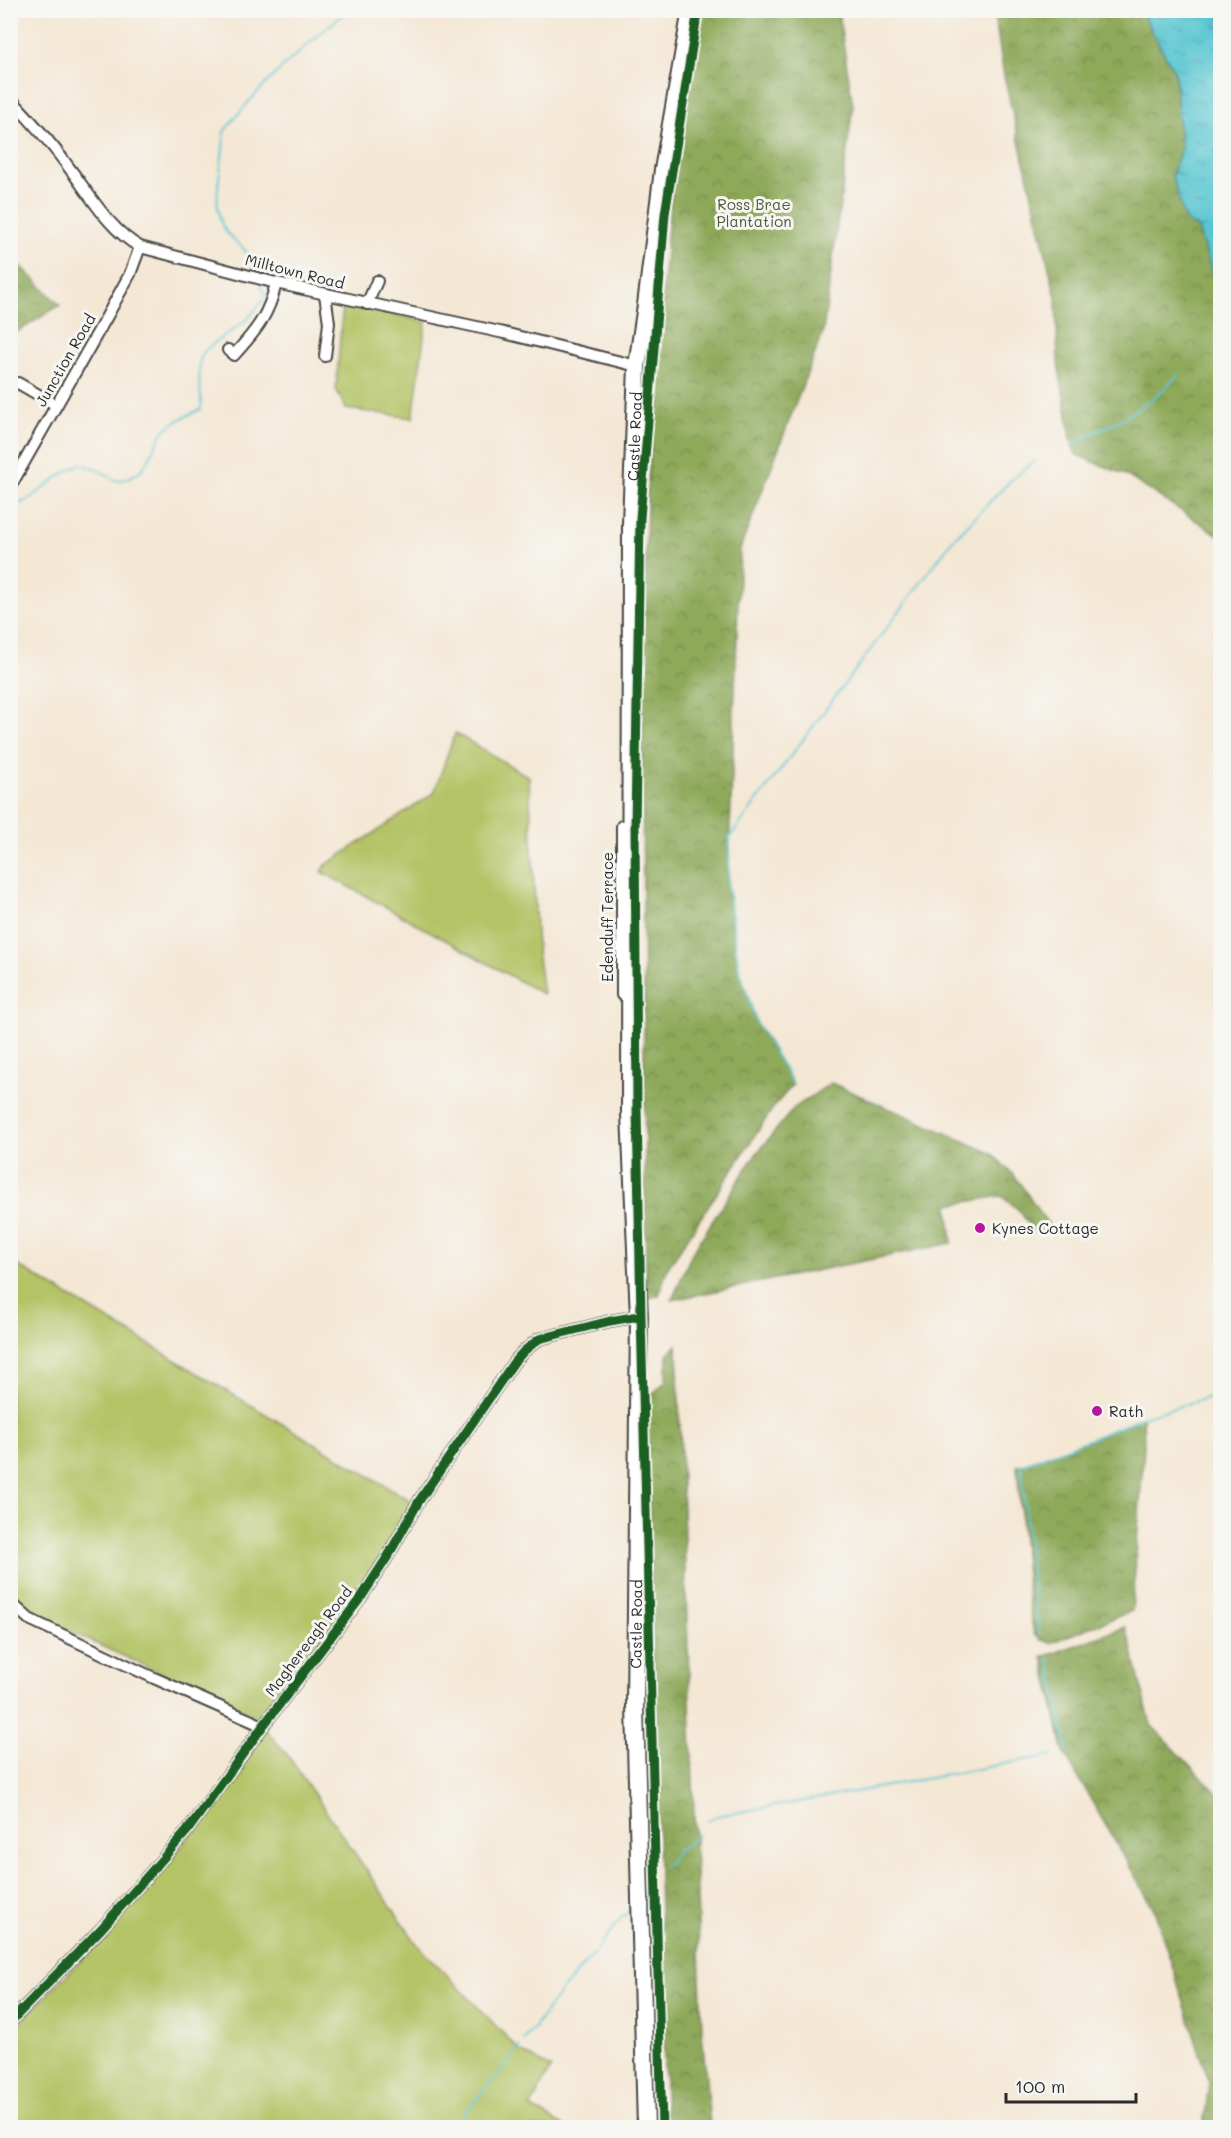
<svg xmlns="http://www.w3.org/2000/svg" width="1231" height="2138" font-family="Mali,sans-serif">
  <defs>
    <pattern id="forest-crowns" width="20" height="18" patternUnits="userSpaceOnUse" patternTransform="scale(1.5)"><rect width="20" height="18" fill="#8ea95a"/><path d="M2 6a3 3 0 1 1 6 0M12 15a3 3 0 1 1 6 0" fill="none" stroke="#748a4b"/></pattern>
    <pattern id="water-ripples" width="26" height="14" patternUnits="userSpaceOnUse" patternTransform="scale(1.5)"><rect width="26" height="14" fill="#59c6d1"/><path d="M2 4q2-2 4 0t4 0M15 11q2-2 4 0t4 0" fill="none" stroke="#4aa1aa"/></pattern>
  </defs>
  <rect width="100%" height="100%" fill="#f6f6f2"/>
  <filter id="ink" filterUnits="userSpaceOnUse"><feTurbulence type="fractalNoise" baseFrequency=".0167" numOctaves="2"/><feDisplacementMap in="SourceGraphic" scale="12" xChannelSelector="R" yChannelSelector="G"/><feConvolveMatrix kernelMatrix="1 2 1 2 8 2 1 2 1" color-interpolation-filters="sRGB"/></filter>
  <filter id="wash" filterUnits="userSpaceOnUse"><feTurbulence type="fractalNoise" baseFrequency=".008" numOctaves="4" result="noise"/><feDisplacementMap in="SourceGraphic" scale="24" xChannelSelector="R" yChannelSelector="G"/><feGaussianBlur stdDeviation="1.35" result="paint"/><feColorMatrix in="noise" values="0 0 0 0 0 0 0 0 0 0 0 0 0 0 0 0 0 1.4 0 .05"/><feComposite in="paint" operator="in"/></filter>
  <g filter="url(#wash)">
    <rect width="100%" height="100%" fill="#f4e7d4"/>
    <!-- green -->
    <g fill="#b3c365" stroke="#6f7748" stroke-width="1.5">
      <path d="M343,303L426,322L413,418L346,409L336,389Z"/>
      <path d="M455,733L529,777L537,950L543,994L322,872L326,865L434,793Z"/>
      <path d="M10,1261L411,1501V1505L361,1589L335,1623L257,1717L29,1613L11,1595Z"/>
      <path d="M266,1730L286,1753L417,1944L521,2052L551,2068L530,2107L565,2127L11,2128V2032C42,1999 75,1967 106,1934C164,1871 219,1802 266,1730Z"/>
    </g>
    <!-- forest -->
    <g fill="url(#forest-crowns)" stroke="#5c6a42" stroke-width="1.5">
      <path d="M701,11H838L853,105L823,332L740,549L728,887L738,966L757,1024L793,1084L773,1108L667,1269L659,1295L646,1299L642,758L647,491L669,213Z"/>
      <path d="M994,11H1141L1175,73L1181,149L1172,176L1198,229L1220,295V536L1126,475L1076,455L1072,444L1058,363L1056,298L1004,76Z"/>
      <path d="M10,255L60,305L11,336H10Z"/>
      <path d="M831,1083L991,1153L1014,1175L1051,1228L1034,1232L1019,1210L1001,1196L948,1205L952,1243L672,1300L692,1253L753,1158L794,1108Z"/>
      <path d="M677,1345L702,2031L710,2127H666L646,1400L666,1381L667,1354Z"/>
      <path d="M1143,1417L1144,1446L1132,1611L1050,1643L1041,1640L1034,1634L1028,1600L1017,1466L1089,1440Z"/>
      <path d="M1126,1627L1151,1725L1220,1796V2127H1204L1209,2081L1154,1909L1064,1753L1043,1657Z"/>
    </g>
    <!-- water -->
    <path fill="url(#water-ripples)" stroke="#42787e" stroke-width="1.5" d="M1141,11H1220V295L1198,229L1185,220L1172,176L1181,149L1175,73Z"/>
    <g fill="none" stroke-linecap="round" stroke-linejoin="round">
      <!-- stream -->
      <g stroke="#59c6d1" stroke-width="2">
        <path d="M257,271C253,263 248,253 242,247C236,241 229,236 225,230C208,204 225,161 224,132C258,86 304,47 348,10"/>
        <path d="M1072,444L1124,418L1156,396L1179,374"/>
        <path d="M10,507L28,500L61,475L80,464L97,469L117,481C152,474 147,454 164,431C172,421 190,415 201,409C202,393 196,371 201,357C206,345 235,330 245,321C253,314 260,304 266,296L261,286"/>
        <path d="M793,1084L757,1024L738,966L728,887L730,837L952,541L1011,480L1036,460"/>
        <path d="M1039,1633L1030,1564L1021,1465L1089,1440L1143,1417L1220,1394"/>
        <path d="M1049,1658L1067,1750"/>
        <path d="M708,1821L716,1816L833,1796L1053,1755"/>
        <path d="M664,1868L679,1849L698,1836"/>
        <path d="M597,1950L621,1918L631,1910"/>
        <path d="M524,2041L562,1990L594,1953"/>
        <path d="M451,2128L498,2075L520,2046"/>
      </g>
    </g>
  </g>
  <g filter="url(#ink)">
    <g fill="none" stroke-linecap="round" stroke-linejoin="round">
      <!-- street casing -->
      <g stroke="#494744" stroke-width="14">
        <g id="street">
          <path d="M10,98C30,120 50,141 67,165C89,193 108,229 140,247L276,283L504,333L637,366"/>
          <path d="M367,304L377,281"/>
          <path d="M228,350L234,355C256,331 269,315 276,283"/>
          <path d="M325,356L329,323L325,294"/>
          <path d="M10,384L18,383L56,405"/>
          <path d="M10,487L106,318L130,274L140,247"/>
          <path d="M622,995V826L630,825"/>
          <path d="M10,1602L29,1619L154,1678L263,1726"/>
          <path d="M10,2022L101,1929L187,1831L263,1726L362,1596L388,1556L419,1501L514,1362L524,1351L539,1339L610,1321L639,1316"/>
        </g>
      </g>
      <!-- primary casing -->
      <g stroke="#494744" stroke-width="20">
        <g id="primary">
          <path id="s1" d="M646,2128L635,1706L639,1316L630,1114L631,523L637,366L646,305L663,170L691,10"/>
        </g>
      </g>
      <!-- street -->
      <use href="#street" stroke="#fff" stroke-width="10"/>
      <!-- primary -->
      <use href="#primary" stroke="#fff" stroke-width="16"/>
      <!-- cycleway casing -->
      <g stroke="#f6f6f2" stroke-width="13">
        <g id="cycleway">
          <path d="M10,2022L101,1929L187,1831L263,1726L362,1596L388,1556L419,1501L514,1362L524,1351L539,1339L610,1321L639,1316"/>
          <path d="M662,2128L641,1316L637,1108L635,826L640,518L665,214L698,10"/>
        </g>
      </g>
      <!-- cycleway -->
      <use href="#cycleway" stroke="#1b5e20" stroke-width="9"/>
    </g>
  </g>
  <!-- markers -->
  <g fill="#b5179e" stroke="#f6f6f2" stroke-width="2">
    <circle cx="980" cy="1228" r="6"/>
    <circle cx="1097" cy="1411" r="6"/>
  </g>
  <g text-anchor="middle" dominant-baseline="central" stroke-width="6" stroke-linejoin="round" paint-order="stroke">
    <!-- park labels -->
    <g font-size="15" fill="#54593c" stroke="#f6f6f2">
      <text x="754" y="204">Ross Brae<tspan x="754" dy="17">Plantation</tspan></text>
    </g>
    <!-- street labels -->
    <g font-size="15" fill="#2b2b2b" stroke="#f6f6f2">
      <text transform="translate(295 271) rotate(14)">Milltown Road</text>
      <text transform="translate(65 360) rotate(-60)">Junction Road</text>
      <text stroke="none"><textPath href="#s1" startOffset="1692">Castle Road</textPath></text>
      <text transform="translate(607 917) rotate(-90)">Edenduff Terrace</text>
      <text stroke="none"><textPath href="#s1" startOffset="504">Castle Road</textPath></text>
      <text transform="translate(308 1641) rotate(-53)">Maghereagh Road</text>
    </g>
    <!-- poi labels -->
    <g font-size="15" fill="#2b2b2b" stroke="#f6f6f2" text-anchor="start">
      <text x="992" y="1228">Kynes Cottage</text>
      <text x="1109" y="1411">Rath</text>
    </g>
  </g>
  <!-- margin -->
  <rect width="1231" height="2138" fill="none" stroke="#f6f6f2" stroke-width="36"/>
  <!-- scale -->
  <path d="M1006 2093v9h130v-9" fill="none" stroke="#2b2b2b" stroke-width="3"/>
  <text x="1015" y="2093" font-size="18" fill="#2b2b2b" stroke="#f6f6f2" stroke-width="4.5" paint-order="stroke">100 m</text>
</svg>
